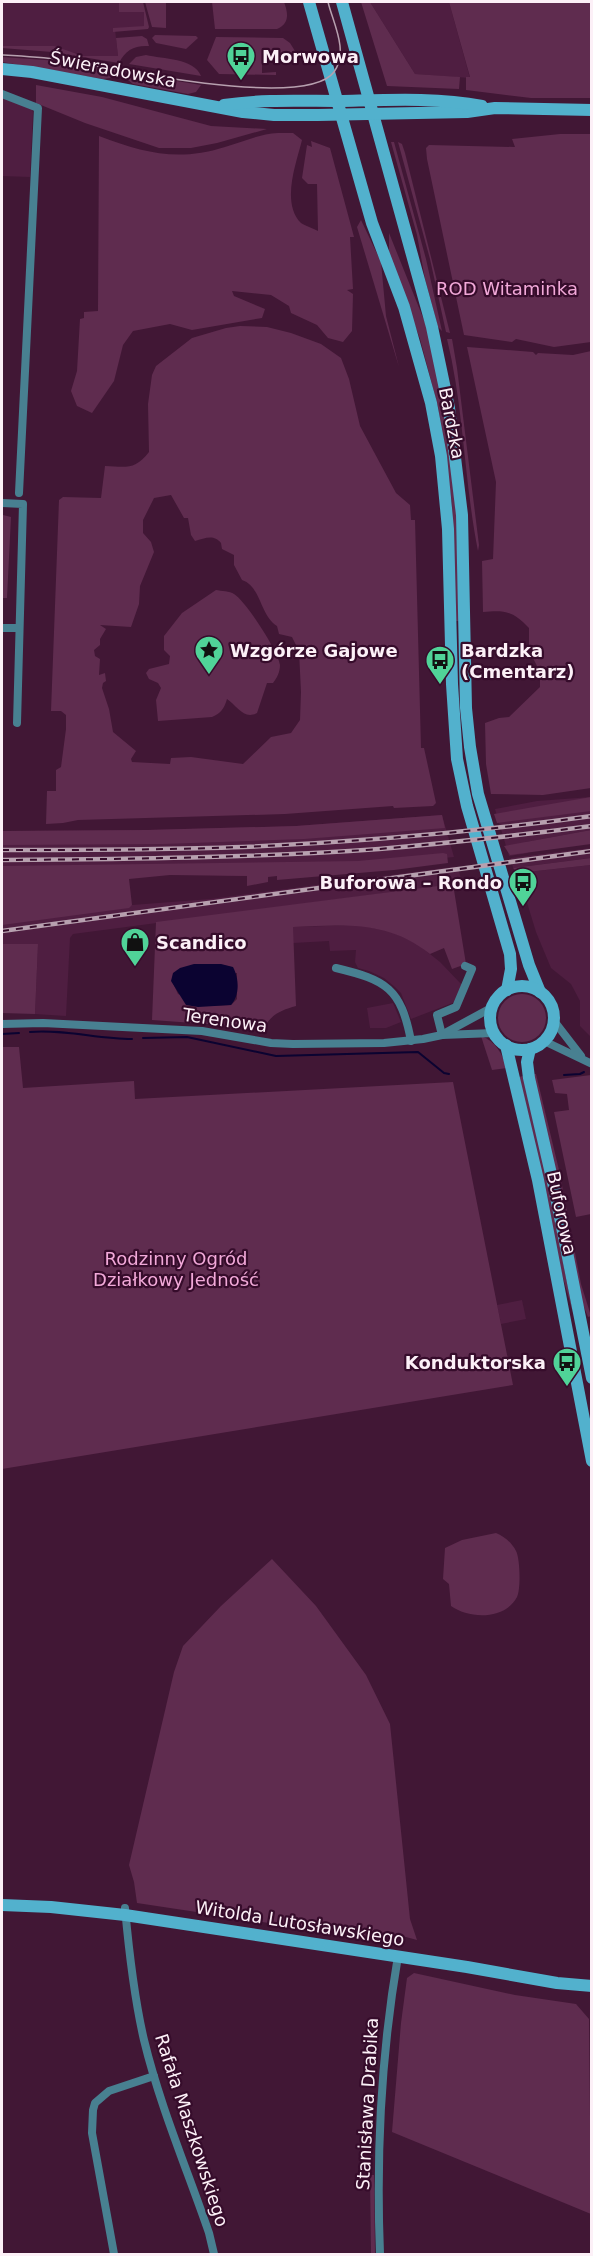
<svg xmlns="http://www.w3.org/2000/svg" width="593" height="2256" font-family="'DejaVu Sans',sans-serif">
  <rect width="100%" height="100%" fill="#411735"/>
  <!-- built -->
  <g fill="#4f1e41">
    <path d="M2,2H142L148,26L115,29L118,56H83L77,53L2,47Z"/>
    <path d="M370,2H449L470,78L415,74Z"/>
    <path d="M2,98L31,108L33,112L30,177L2,176Z"/>
    <path d="M591,797V830L526,842L528,853L509,856L495,809L537,801Z"/>
    <path d="M442,815L454,857L248,876L2,870V831L147,830L296,826Z"/>
    <path d="M591,848V858L513,868L511,858Z"/>
    <path d="M591,865H592L591,1037L580,1026V1001L571,984L551,968L536,932L518,873Z"/>
    <path d="M452,867H458L462,883L73,934L70,938L66,1016L35,1014L38,944H2V924L132,905L210,899Z"/>
    <path d="M358,925L389,931L416,943L440,962L462,985L455,1002L411,1019L401,993L395,987L384,978L369,971L358,968L355,962L356,950L330,951L329,941L293,943V927Z"/>
    <path d="M393,1003L401,1022L386,1028H370L367,1008Z"/>
    <path d="M522,1300L526,1319L501,1324L497,1305Z"/>
  </g>
  <!-- green -->
  <g fill="#5f2c4f" fill-rule="evenodd">
    <path d="M119,2H143L149,27L148,29L113,32V28L144,26V12H119Z"/>
    <path d="M145,2H166V28L152,27Z"/>
    <path d="M212,2H284C288,13 290,23 277,29H215Z"/>
    <path d="M361,2H370L415,74L460,77L459,89L387,86Z"/>
    <path d="M449,2H591V98H531L466,90V77H470Z"/>
    <path d="M155,35L196,36L198,38L186,49L156,43L152,38Z"/>
    <path d="M142,36L147,39L149,46C135,45 125,50 119,63L52,52L2,48V46H54L83,56H118L116,38Z"/>
    <path d="M216,37L283,38L290,43L295,51L280,60L262,61V73L276,72V75L219,74L207,60Z"/>
    <path d="M146,55C163,59 194,58 201,76L129,64L136,57Z"/>
    <path d="M2,57L59,61L117,71L110,78L103,79L2,62Z"/>
    <path d="M127,73L201,85L196,92L188,94L133,84L128,80Z"/>
    <path d="M36,85L102,97L211,126L267,129L217,143L191,148H159L85,123L36,103Z"/>
    <path d="M278,133H293L302,140C296,164 281,203 301,223C305,226 313,228 318,231L317,184H308L302,178L307,145L312,147L311,141L330,148L354,237H350L353,289L347,290L353,294L352,331L343,342L328,338L317,325L291,313L289,306L271,295L232,291L234,296L265,309L262,318L192,330L170,324L133,331L123,345L114,381L92,413L77,406L71,391L77,371L80,319L84,318V312L98,311L99,136C144,153 178,162 225,147C243,142 259,134 278,133Z"/>
    <path d="M560,134H591V342L554,347L516,339L512,342L464,335L427,159L426,148L429,145L515,147L512,139Z"/>
    <path d="M391,142H394L426,259L442,331L438,327L425,279L417,235Z"/>
    <path d="M398,142L402,144L405,153L450,333L446,332L430,259Z"/>
    <path d="M361,220L381,262L386,316L399,367L357,227Z"/>
    <path d="M389,233L428,330L445,413L456,513L459,621H456L452,504L438,407L420,339L389,256Z"/>
    <path d="M240,326L267,327L291,333L321,344L341,358L349,379L360,426L396,493L410,505L411,520H415L421,748H424L436,803L433,806L394,808L393,806L285,814L78,820L63,823L46,824L47,791H56V770L61,767L66,729V715L61,711H51L59,500L63,497L101,498L105,466C127,467 135,470 149,452L148,404L152,375L156,366L192,338L226,328ZM171,495L184,518H188L191,535L195,541C205,538 214,534 221,543L222,549L234,555V565L242,580C261,586 260,616 277,626L279,634L292,637L299,651L301,692L300,720L291,733L271,737L243,764L191,757L171,758L170,764L132,762L131,759L136,751L113,732L109,709L102,688L103,683L106,681L105,673L99,675L100,659L95,656L94,650L100,645V639L106,629L100,625L131,627L139,604L140,586L154,552L151,542L143,533V520L154,498Z"/>
    <path d="M447,339H452L457,368L479,545L478,551C464,481 464,408 447,339Z"/>
    <path d="M467,347L533,352L536,355L538,353L573,355L591,351V788L543,795L491,794L486,764L485,723L499,718L509,717L540,687V672L529,650V628C513,611 505,610 483,612L482,561L493,559L496,482Z"/>
    <path d="M2,511L3,515L11,517L7,598H2Z"/>
    <path d="M216,590C221,591 230,591 234,594C246,601 279,653 280,665C280,672 277,678 273,683H267L257,713C244,720 237,706 227,699C224,709 221,713 212,717L158,721L156,700L161,688L158,683L149,679L146,673L149,669L169,664L170,656L164,650V636L182,613Z"/>
    <path d="M591,797V811L497,823L494,814Z"/>
    <path d="M442,815L445,828L304,839L163,844L2,845V831L147,830L296,826Z"/>
    <path d="M591,830V844L510,855L504,846Z"/>
    <path d="M443,853L447,854L448,863L394,870L277,880V876L268,877V882L247,886V876L170,875L129,879L132,905L129,908L2,925V866L358,861Z"/>
    <path d="M591,858V865L518,873L513,868Z"/>
    <path d="M453,884L466,964L452,969L444,948L430,954C387,920 344,925 293,927L296,1006C282,1010 271,1014 264,1028L152,1020L156,922ZM237,973V999L231,1005L210,1006L178,994L172,981Z"/>
    <path d="M2,944H38L35,1014L2,1013Z"/>
    <circle cx="522" cy="1018" r="24"/>
    <path d="M481,1036C496,1041 502,1054 507,1068L492,1070Z"/>
    <path d="M2,1047H19L23,1088L134,1081L135,1099L453,1082L513,1385L2,1469Z"/>
    <path d="M533,1074H536L559,1170L581,1284L591,1316L588,1317L582,1302Z"/>
    <path d="M591,1075V1214L576,1217L554,1112L569,1110L567,1094L555,1093L552,1080Z"/>
    <path d="M523,1076L544,1165L573,1313L560,1267L519,1077Z"/>
    <path d="M496,1533C504,1536 512,1543 516,1551C520,1558 521,1589 517,1597C505,1620 469,1619 451,1606L449,1584L443,1579L445,1548L462,1540Z"/>
    <path d="M272,1559L316,1606L366,1675L390,1724L410,1919L417,1940L406,1937L375,1934L374,1939L137,1903L134,1882L129,1865L174,1672L183,1646L221,1606Z"/>
    <path d="M414,1973L515,1995L576,2004L589,2019L591,2214L392,2132L401,2023L407,1978Z"/>
    <path d="M370,2175H374L375,2254H371Z"/>
  </g>
  <!-- water -->
  <path fill="#0b0331" d="M194,964H221L233,967C239,978 240,995 231,1005L198,1007L186,1005L171,981L173,973L180,968Z"/>
  <g fill="none" stroke-linecap="round" stroke-linejoin="round">
    <!-- stream -->
    <g stroke="#0b0331" stroke-width="2">
      <path d="M30,1032C64,1029 98,1039 132,1039"/>
      <path d="M2,1034L19,1033"/>
      <path d="M143,1038L187,1037L276,1056L418,1052L444,1073L449,1074"/>
      <path d="M564,1075L580,1074L584,1072"/>
    </g>
    <!-- street -->
    <g stroke="#488091" stroke-width="8">
      <path d="M2,94L38,108L19,493"/>
      <path d="M2,503L23,504L17,723"/>
      <path d="M2,628H19"/>
      <path d="M336,968C386,980 401,988 411,1041"/>
      <path d="M554,1021L581,1056"/>
      <path d="M2,1024L43,1023L202,1031L271,1043L293,1044L384,1043L423,1039L442,1035L494,1033"/>
      <path d="M445,1033L491,1008"/>
      <path d="M442,1035L437,1015L456,1007L472,969L465,966"/>
      <path d="M544,1041L592,1064"/>
      <path d="M125,1908C129,1952 134,1997 144,2040C160,2106 187,2169 209,2233L214,2254"/>
      <path d="M114,2254L92,2133L93,2110L95,2103L109,2091L154,2076"/>
      <path d="M380,2254C376,2154 381,2055 398,1956"/>
    </g>
    <!-- secondary -->
    <g stroke="#52b1cd" stroke-width="12">
      <path d="M309,2L372,223L404,307L431,403L441,456L448,529L452,684L457,759L467,806L510,954L511,969L507,990"/>
      <path d="M342,2L432,327L449,408L462,515L466,708L470,747L478,794L529,965L540,992"/>
      <path d="M2,69L32,72L243,112L274,115H318L467,112L495,108L592,110"/>
      <path d="M224,105C262,99 301,101 339,101C386,100 436,97 482,106"/>
      <circle cx="522" cy="1018" r="32"/>
      <path d="M506,1045L538,1180L592,1461"/>
      <path d="M530,1049L527,1062L529,1078L554,1187L592,1378"/>
      <path d="M2,1905L51,1907L125,1915L467,1967L557,1983L592,1986"/>
    </g>
    <!-- tram -->
    <path stroke="#b7a0af" stroke-width="1.5" d="M2,55C21,56 41,57 61,60C108,67 305,111 334,72C349,51 333,23 328,2"/>
    <!-- rail casing -->
    <g stroke="#b7a0af" stroke-width="4.5">
      <g id="rail">
        <path d="M2,850C82,850 162,850 243,847C359,842 476,832 592,816"/>
        <path d="M2,860C127,859 253,858 379,849C450,843 521,835 592,826"/>
        <path d="M2,931L592,851"/>
      </g>
    </g>
    <!-- rail -->
    <use href="#rail" stroke="#360c2b" stroke-width="2" stroke-dasharray="7" stroke-linecap="butt"/>
  </g>
  <!-- icons -->
  <defs>
    <g id="bus-pin" transform="scale(1.5)"><path d="M0 17L-7.5 6A9.5 9.5 0 1 1 7.5 6Z" fill="#50d398" stroke="#360c2b"/><path d="M-5-6H5V4H4V6H2V4H-2V6H-4V4H-5ZM-3.5-4V0h7V-4ZM-3.5 1.2v1.5H-2V1.2ZM2 1.2v1.5H3.5V1.2Z" fill="#111"/></g>
    <g id="sight-pin" transform="scale(1.5)"><path d="M0 17L-7.5 6A9.5 9.5 0 1 1 7.5 6Z" fill="#50d398" stroke="#360c2b"/><path d="M0-6L1.8-2.2L6-1.7L2.9 1.2L3.7 5.4L0 3.3L-3.7 5.4L-2.9 1.2L-6-1.7L-1.8-2.2Z" fill="#111"/></g>
    <g id="shop-pin" transform="scale(1.5)"><path d="M0 17L-7.5 6A9.5 9.5 0 1 1 7.5 6Z" fill="#50d398" stroke="#360c2b"/><path d="M-5-2.5h2.3a2.7 3.5 0 0 1 5.4 0H5L5.5 6h-11ZM-1.5-2.5h3a1.5 2.3 0 0 0-3 0Z" fill="#111"/></g>
  </defs>
  <g fill-rule="evenodd">
    <use href="#bus-pin" x="241" y="56"/>
    <use href="#sight-pin" x="209" y="650"/>
    <use href="#bus-pin" x="440" y="660"/>
    <use href="#bus-pin" x="523" y="882"/>
    <use href="#shop-pin" x="135" y="942"/>
    <use href="#bus-pin" x="567" y="1362"/>
  </g>
  <g text-anchor="middle" dominant-baseline="central" stroke-width="4.5" stroke-linejoin="round" paint-order="stroke">
    <!-- poi labels -->
    <g font-size="18" font-weight="bold" fill="#fcf0f7" stroke="#360c2b" text-anchor="start">
      <text x="262" y="56">Morwowa</text>
      <text x="230" y="650">Wzgórze Gajowe</text>
      <text x="461" y="650">Bardzka<tspan x="461" dy="21">(Cmentarz)</tspan></text>
      <text x="502" y="882" text-anchor="end">Buforowa – Rondo</text>
      <text x="156" y="942">Scandico</text>
      <text x="546" y="1362" text-anchor="end">Konduktorska</text>
    </g>
    <!-- street labels -->
    <g font-size="18" fill="#fcf0f7" stroke="#360c2b">
      <text transform="translate(113 69) rotate(11)">Świeradowska</text>
      <text transform="translate(452 423) rotate(79)">Bardzka</text>
      <text transform="translate(225 1020) rotate(8)">Terenowa</text>
      <text transform="translate(562 1213) rotate(78)">Buforowa</text>
      <text transform="translate(300 1923) rotate(9)">Witolda Lutosławskiego</text>
      <text transform="translate(367 2104) rotate(-87)">Stanisława Drabika</text>
      <text transform="translate(192 2130) rotate(72)">Rafała Maszkowskiego</text>
    </g>
    <!-- park labels -->
    <g font-size="18" fill="#f2a9d9" stroke="#360c2b">
      <text x="507" y="288">ROD Witaminka</text>
      <text x="176" y="1258">Rodzinny Ogród<tspan x="176" dy="21">Działkowy Jedność</tspan></text>
    </g>
  </g>
  <!-- border -->
  <rect width="593" height="2256" fill="none" stroke="#fcf0f7" stroke-width="6"/>
</svg>
